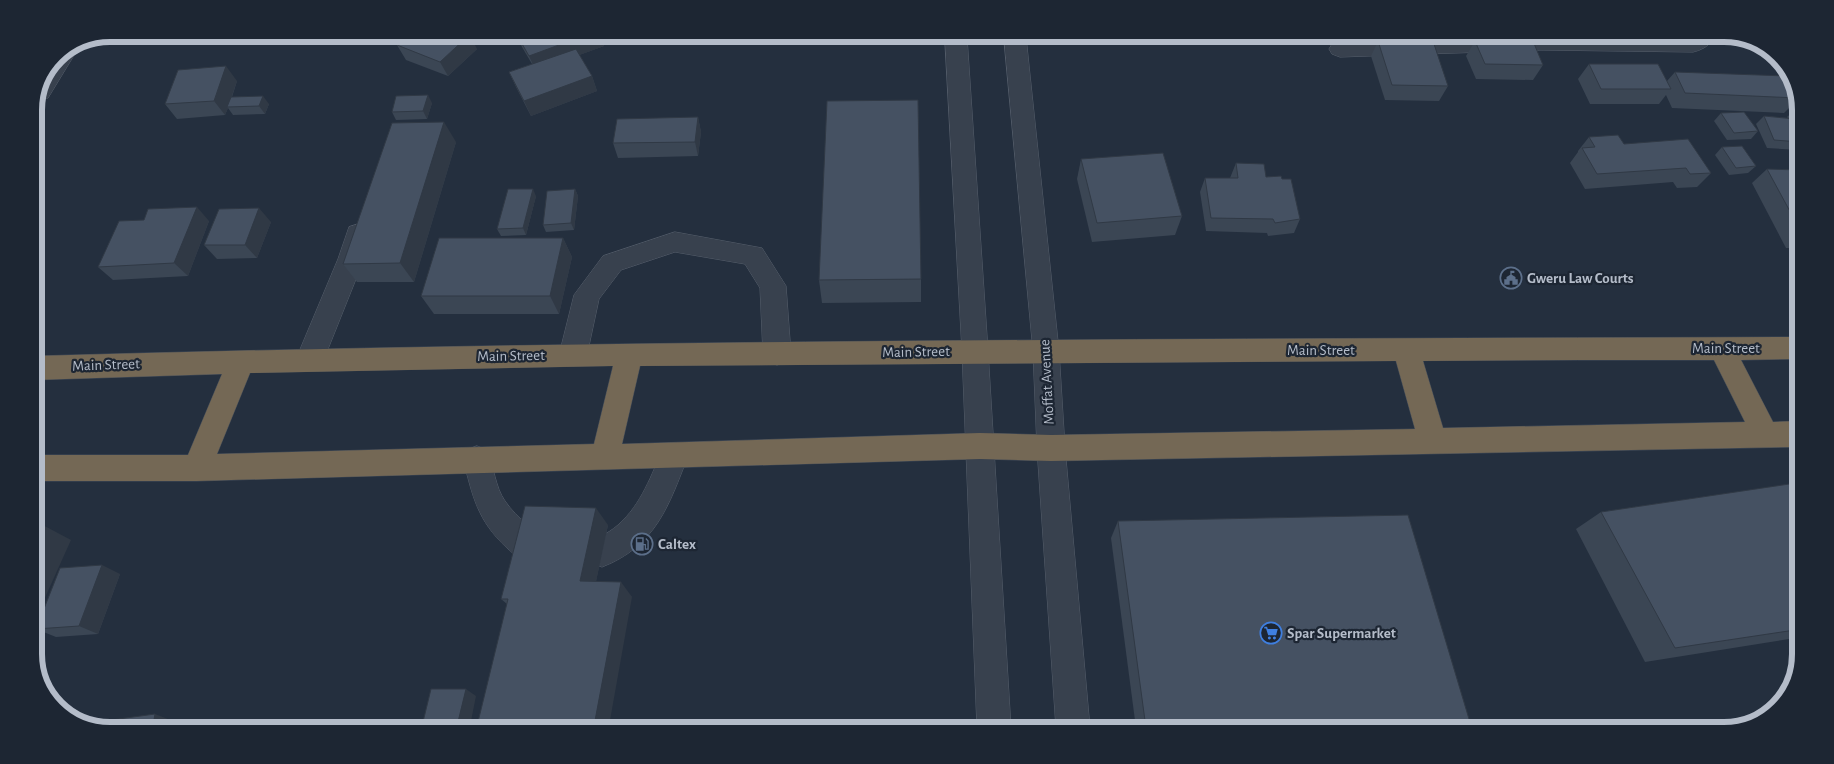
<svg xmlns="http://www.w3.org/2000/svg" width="1834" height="764" font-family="'Alegreya Sans',sans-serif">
  <rect width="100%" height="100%" fill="#242f3e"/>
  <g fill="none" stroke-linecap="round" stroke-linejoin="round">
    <!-- minor casing -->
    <g stroke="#565f6c" stroke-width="1">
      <g id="minor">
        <path d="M945,37H967L988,351L1011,728H977L962,351Z"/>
        <path d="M1004,37H1026L1059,351L1065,448L1090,728H1056L1037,448L1033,351Z"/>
        <path d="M1444,38L1713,39C1708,47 1701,50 1693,52L1541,50L1340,57L1332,54L1329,49L1332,44L1340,41Z"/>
        <path d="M74,49L76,52L48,98L37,99L56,56Z"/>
        <path d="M358,224L367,227L371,234L364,259L324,359L320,367L310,370L300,367L296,359L338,259L349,227Z"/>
        <path d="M675,232L762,248L786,286L791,354L787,362L777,365L767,362L763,354L760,288L745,264L675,252L621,270L599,299L587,355L583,363L573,366L563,363L559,355L574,295L603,256Z"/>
        <path d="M674,443L684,447L688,456C669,505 656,546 602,567L591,563L587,553C594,536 606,536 618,525C642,504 651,475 664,447Z"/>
        <path d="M477,446L487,450C494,466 495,487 505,501C517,519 538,531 547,551L543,561L532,565C521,561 515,555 507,548C477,520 473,497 463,459L467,450Z"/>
      </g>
    </g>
    <!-- highway casing -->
    <g stroke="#434c59" stroke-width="1">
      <path id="highway" d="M1798,337V359L1741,360L1773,422L1797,421V447L1051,461L980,459L197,481H34V455H188L222,374L34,380V356C621,339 1210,339 1798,337ZM1578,360H1714L1745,422L1443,428L1423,361ZM1396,361L1415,429L1051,435L980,433L622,444L640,366ZM613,366L594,444L217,454L250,373Z"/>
    </g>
    <!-- minor -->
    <use href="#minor" fill="#38414e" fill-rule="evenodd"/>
    <!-- highway -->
    <use href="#highway" fill="#746855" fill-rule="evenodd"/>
  </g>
  <!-- wall -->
  <g fill="#3b4654">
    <path d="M356,35H408L407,36L477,49L448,76L406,60L397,45L404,39L360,42Z"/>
    <path d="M517,35H601L604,46L579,55L592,76L597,91L531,116L516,87L509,72L532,64L522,47Z"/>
    <rect x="826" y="36" width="54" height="7"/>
    <path d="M1378,41L1448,86L1439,101L1385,100L1371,56Z"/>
    <path d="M1475,41L1543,65L1533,80L1476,79L1466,56Z"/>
    <path d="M1589,64L1667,81L1675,72L1794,89L1798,99L1784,113L1672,108L1666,95L1659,104H1590L1578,79Z"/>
    <path d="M237,81L232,97L269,104L265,114L233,115L228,108L225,115L177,119L165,104Z"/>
    <path d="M432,103L427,119L396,120L392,112Z"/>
    <path d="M1800,105V148L1798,150L1767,148L1756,124L1764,116L1788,118L1787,117Z"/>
    <path d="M1721,113L1758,131L1751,139L1727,140L1714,121Z"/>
    <path d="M698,117L701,132L698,156L618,158L613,143Z"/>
    <path d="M1589,137L1711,173L1697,187L1677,188L1673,182L1585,189L1570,163L1578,152V151Z"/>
    <path d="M456,142L414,282H357L343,264Z"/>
    <path d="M1722,147L1756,166L1748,173L1729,175L1715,155Z"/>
    <path d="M1081,159L1182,216L1175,235L1092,242L1077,179Z"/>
    <path d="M1236,163L1266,177L1300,219L1294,233L1268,236L1267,233L1206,231L1200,192L1205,178H1230Z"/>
    <path d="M1767,169L1799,170V248H1786L1752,183Z"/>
    <path d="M575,189L578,196L574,230L546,232L543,225Z"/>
    <path d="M536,196L526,235L501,236L497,229Z"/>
    <path d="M144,220L209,221L188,276L113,280L98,267Z"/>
    <path d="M271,222L257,258L217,259L204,245Z"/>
    <path d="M563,238L572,257L559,314H434L421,296Z"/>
    <path d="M921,279V302L822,303L819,280Z"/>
    <path d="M1796,483L1795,638L1645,662L1576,529L1601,512Z"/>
    <path d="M1118,521L1472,729L1136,728L1111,538Z"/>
    <path d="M608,525L596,581L632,597L507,604L501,599Z"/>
    <path d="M120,574L98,634L56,637L36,629Z"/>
  </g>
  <!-- shaded-wall -->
  <g fill="#303945">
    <path d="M469,35H470L477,49L448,76L440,62Z"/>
    <path d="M586,35H601L604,46L536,71L529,56Z"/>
    <path d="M226,66L237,81L228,107H227L228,108L225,115L214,101Z"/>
    <path d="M592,76L597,91L531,116L524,101Z"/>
    <path d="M428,95L432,103L427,119L423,111Z"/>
    <path d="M263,96L269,104L265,114L259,106Z"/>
    <path d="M698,117L701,132L698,156L695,142Z"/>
    <path d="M444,122L456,142L414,282L400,263Z"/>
    <path d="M533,189L536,196L526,235L523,228Z"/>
    <path d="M575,189L578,196L574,230L571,223Z"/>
    <path d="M197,207L209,221L188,276L174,263Z"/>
    <path d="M259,208L271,222L257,258L245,245Z"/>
    <path d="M563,238L572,257L559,314L550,296Z"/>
    <path d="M596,508L608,525L593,596L580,581Z"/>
    <path d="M39,523L71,540L34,622V533Z"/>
    <path d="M102,565L120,574L98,634L79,626Z"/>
    <path d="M621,582L632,597L609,726H594Z"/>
    <path d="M466,689L476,696L470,726H457Z"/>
    <path d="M155,714L173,721L172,725H153Z"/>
  </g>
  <!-- building -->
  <g fill="#455162" stroke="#303945">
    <path d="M409,35H469L440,62L397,45Z"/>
    <path d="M517,35H586L529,56Z"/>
    <path d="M1378,41H1433L1448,86L1392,85Z"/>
    <path d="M1475,41H1533L1543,65L1485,64Z"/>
    <path d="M576,49L592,76L524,101L509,72Z"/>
    <path d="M1589,64H1658L1671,89H1601Z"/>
    <path d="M226,66L214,101L165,104L178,70Z"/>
    <path d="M1675,72L1787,76L1794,89L1797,98L1685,93Z"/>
    <path d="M428,95L423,111L392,112L396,96Z"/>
    <path d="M263,96L259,106L227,107L231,97Z"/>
    <path d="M918,100L921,279L819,280L827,101Z"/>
    <path d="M1744,112L1758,131L1734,133L1721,113Z"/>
    <path d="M1764,116L1795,119L1800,129V142L1774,140Z"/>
    <path d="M698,117L695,142L613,143L617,119Z"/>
    <path d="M444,122L400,263L343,264L392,123Z"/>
    <path d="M1618,135L1624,144L1688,139L1711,173L1690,174L1686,168L1597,174L1582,148L1595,147L1589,137Z"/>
    <path d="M1742,146L1756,166L1736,168L1722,147Z"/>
    <path d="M1163,153L1182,216L1097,223L1081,159Z"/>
    <path d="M1236,163L1264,164L1266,177L1281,176L1282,179H1291L1300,219L1275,223L1273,219L1211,218L1205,178H1238Z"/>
    <path d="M1767,169L1799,170V228Z"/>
    <path d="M508,189H533L523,228L497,229Z"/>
    <path d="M575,189L571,223L543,225L547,191Z"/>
    <path d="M197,207L174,263L98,267L119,221L144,220L148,209Z"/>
    <path d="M259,208L245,245H204L219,209Z"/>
    <path d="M439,238H563L550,296H421Z"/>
    <path d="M1796,483L1795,630L1675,648L1601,512Z"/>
    <path d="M525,506L596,508L580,581L621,582L594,726H477L508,599H501Z"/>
    <path d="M1408,515L1472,729L1146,728L1118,521Z"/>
    <path d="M34,523H39L34,533Z"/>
    <path d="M102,565L79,626L36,629L60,568Z"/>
    <path d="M431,689H466L457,726H422Z"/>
    <path d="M155,714L153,725H82V724Z"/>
    <path d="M1600,722L1603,730H1555Z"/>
  </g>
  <!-- icons -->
  <defs>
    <g id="civic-ring" transform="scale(1.125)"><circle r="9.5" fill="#1d2633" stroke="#5c6f8a" stroke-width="1.5"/><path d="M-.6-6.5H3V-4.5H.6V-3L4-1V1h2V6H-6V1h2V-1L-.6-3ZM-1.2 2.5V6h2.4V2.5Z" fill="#5c6f8a"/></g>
    <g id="fuel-ring" transform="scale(1.125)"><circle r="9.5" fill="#1d2633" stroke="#5c6f8a" stroke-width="1.5"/><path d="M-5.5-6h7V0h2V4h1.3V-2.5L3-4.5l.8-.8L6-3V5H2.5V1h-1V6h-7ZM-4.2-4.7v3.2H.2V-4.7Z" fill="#5c6f8a"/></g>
    <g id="supermarket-ring" transform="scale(1.125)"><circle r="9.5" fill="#1d2633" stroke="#3f7fe0" stroke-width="1.5"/><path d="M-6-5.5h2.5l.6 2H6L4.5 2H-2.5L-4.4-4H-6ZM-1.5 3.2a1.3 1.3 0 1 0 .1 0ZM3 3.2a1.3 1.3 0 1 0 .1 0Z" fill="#3f7fe0"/></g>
  </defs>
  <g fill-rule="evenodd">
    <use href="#civic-ring" x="1511" y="278"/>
    <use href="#fuel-ring" x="642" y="544"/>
    <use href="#supermarket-ring" x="1271" y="633"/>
  </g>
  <g text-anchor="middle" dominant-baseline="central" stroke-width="4.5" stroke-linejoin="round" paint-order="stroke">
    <!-- poi labels -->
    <g font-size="15" font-weight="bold" fill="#b4bcc9" stroke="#1d2633" text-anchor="start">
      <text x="1527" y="278">Gweru Law Courts</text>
      <text x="658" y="544">Caltex</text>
      <text x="1287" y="633">Spar Supermarket</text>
    </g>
    <!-- street labels -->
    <g font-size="15" fill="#b4bcc9" stroke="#1d2633">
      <text x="1726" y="348">Main Street</text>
      <text x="1321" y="350">Main Street</text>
      <text transform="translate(916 352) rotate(-1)">Main Street</text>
      <text transform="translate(511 356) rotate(-1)">Main Street</text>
      <text transform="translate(106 365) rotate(-2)">Main Street</text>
      <text transform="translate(1047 382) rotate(-93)">Moffat Avenue</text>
    </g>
  </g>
  <!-- crop -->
  <path d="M0 0H1834V764H0ZM110 42H1724A68 68 0 0 1 1792 110V654A68 68 0 0 1 1724 722H110A68 68 0 0 1 42 654V110A68 68 0 0 1 110 42Z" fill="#1d2633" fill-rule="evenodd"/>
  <path fill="none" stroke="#b4bcc9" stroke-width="6" d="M110 42H1724A68 68 0 0 1 1792 110V654A68 68 0 0 1 1724 722H110A68 68 0 0 1 42 654V110A68 68 0 0 1 110 42Z"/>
</svg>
